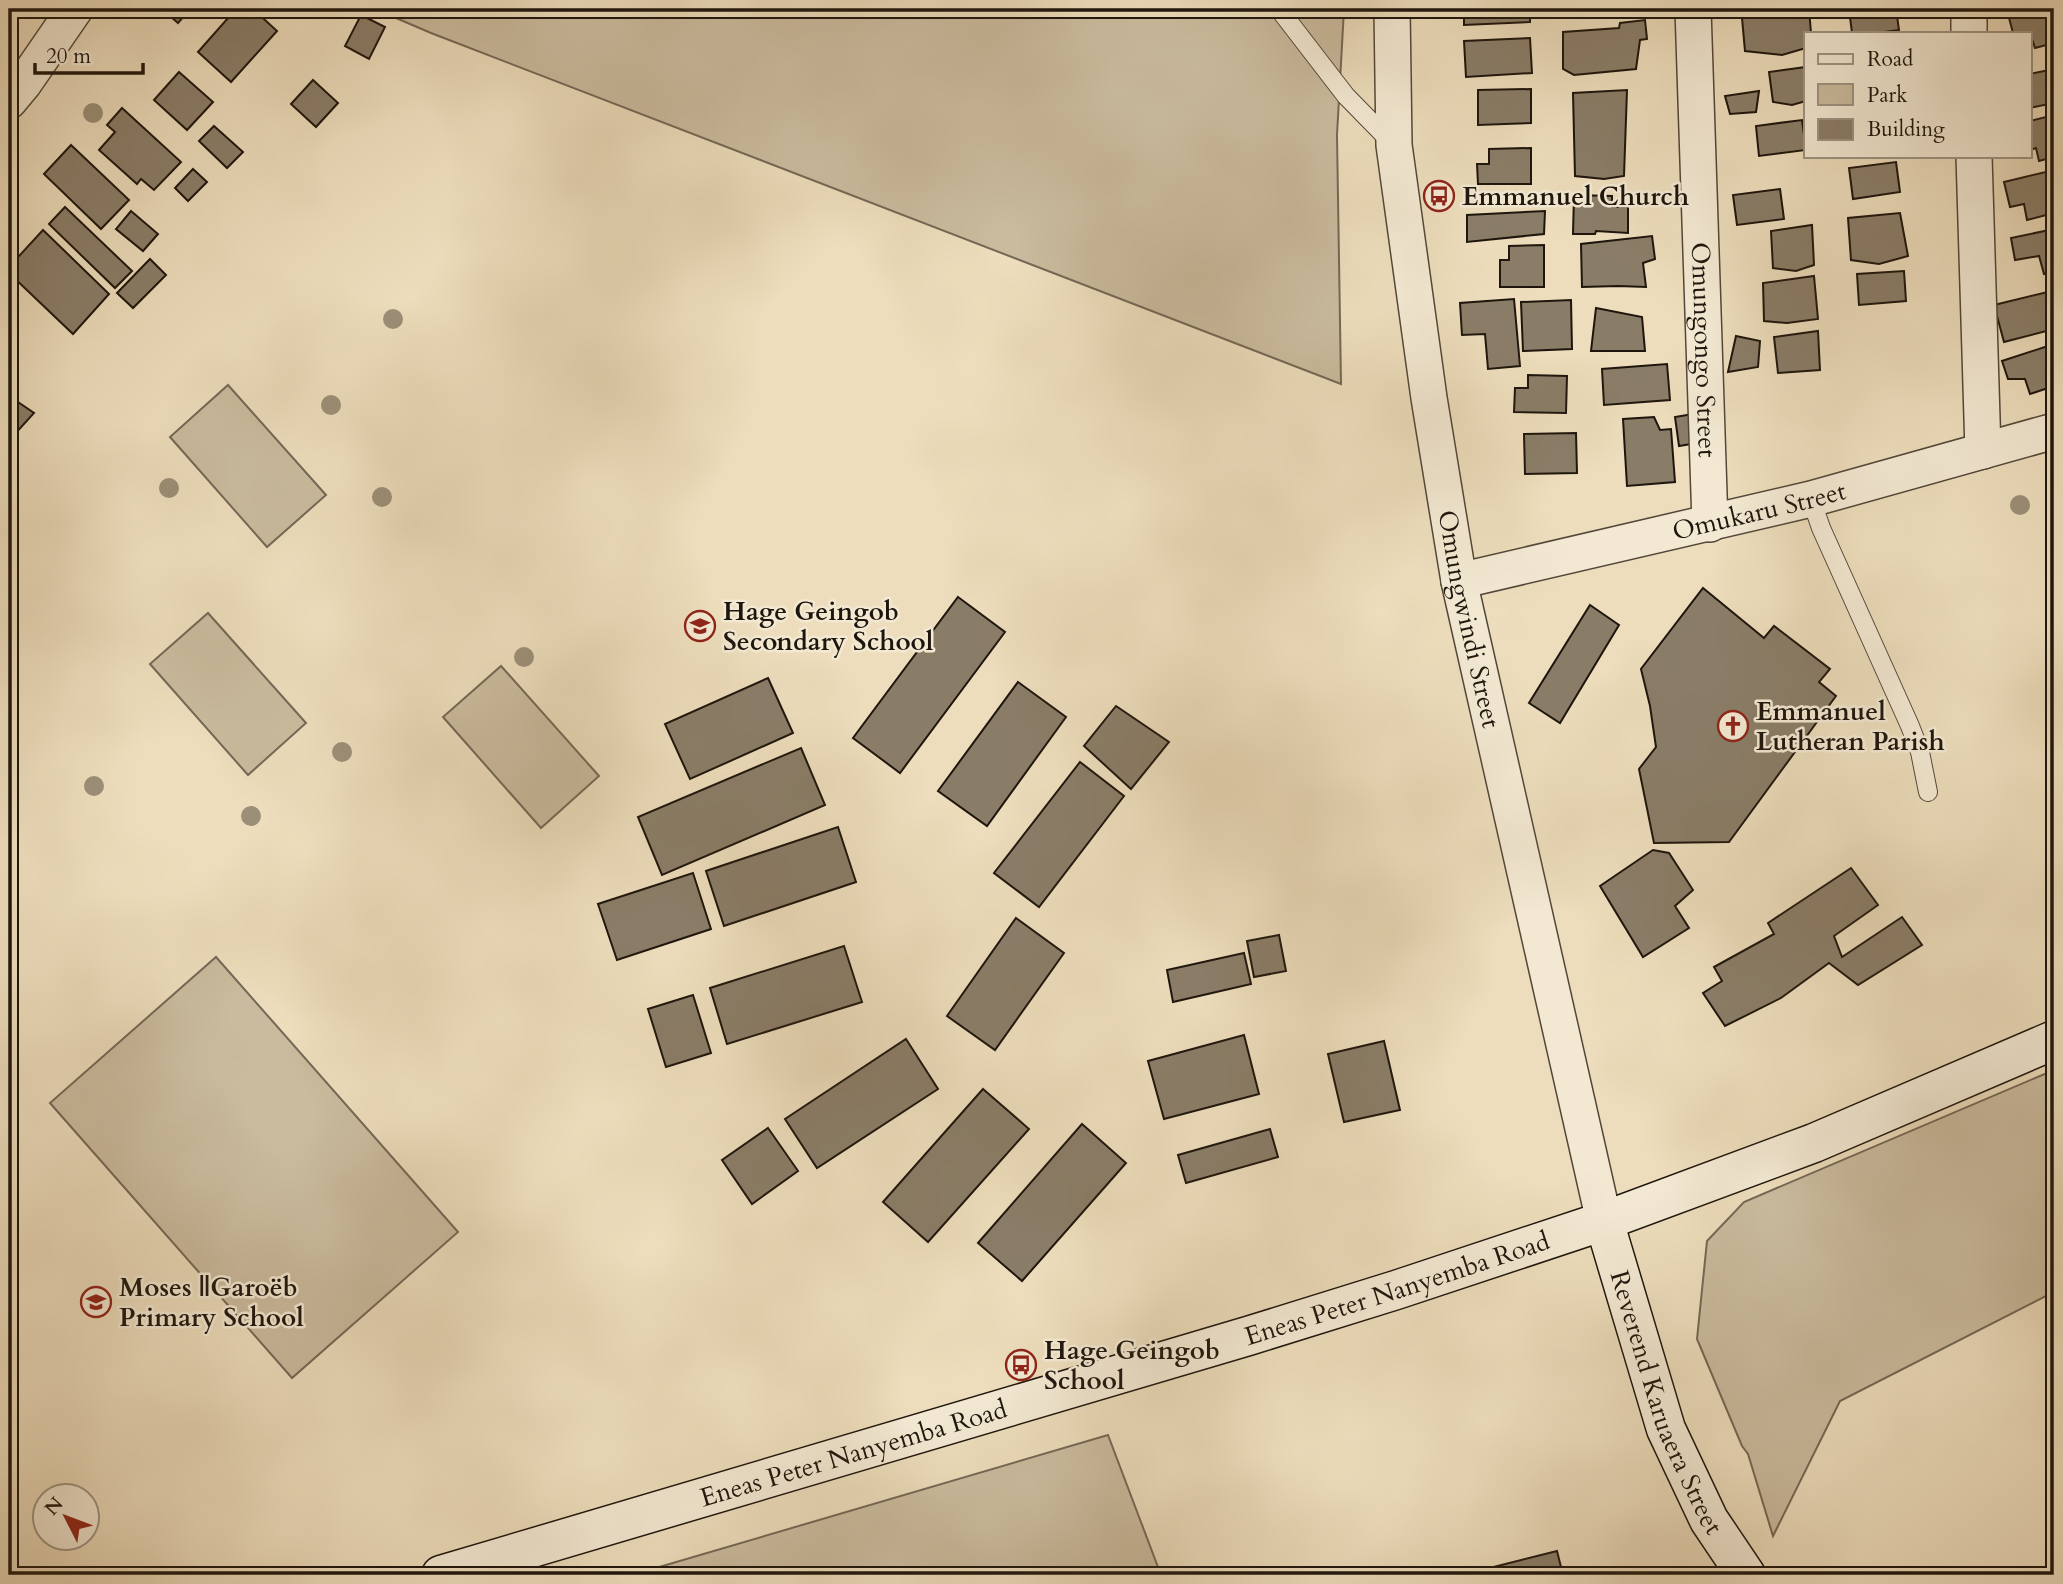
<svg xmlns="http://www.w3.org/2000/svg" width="2063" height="1584" font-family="Cardo,serif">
  <rect width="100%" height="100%" fill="#edddbc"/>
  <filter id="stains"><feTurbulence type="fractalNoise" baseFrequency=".00286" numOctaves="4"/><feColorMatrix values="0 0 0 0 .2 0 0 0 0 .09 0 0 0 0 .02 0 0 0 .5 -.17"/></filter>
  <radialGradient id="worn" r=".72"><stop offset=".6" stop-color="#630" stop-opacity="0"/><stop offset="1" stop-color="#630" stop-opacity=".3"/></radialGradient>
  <!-- green -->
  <g fill="#cabb9e" stroke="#746856" stroke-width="2">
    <path d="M375,9H1344L1337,135L1341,384L431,33Z"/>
    <path d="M228,385L326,495L267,547L170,437Z"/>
    <path d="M208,613L306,723L248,775L150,664Z"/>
    <path d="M501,666L599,776L541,828L443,717Z"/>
    <path d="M216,957L458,1232L292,1378L50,1103Z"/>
    <path d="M2054,1070V1292L1840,1401L1773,1536L1748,1454L1742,1446L1697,1339L1707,1241L1744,1202Z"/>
    <path d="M1108,1435L1161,1575H632Z"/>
  </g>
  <!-- building -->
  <g fill="#8a7d68" stroke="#1e160d" stroke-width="2">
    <path d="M164,9H190L178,23L163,10Z"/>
    <path d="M236,9H253L277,31L231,82L198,52Z"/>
    <path d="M1464,9H1530V22L1464,25Z"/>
    <path d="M1575,9H1633V17L1573,15Z"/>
    <path d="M1795,9H1809L1811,33H1806V48L1782,55L1745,51L1742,18Z"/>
    <path d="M1849,9H1896L1899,30L1876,33H1852Z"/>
    <path d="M2028,9H2054V43L2035,48L2030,33H2013L2008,14Z"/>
    <path d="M361,15L385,27L369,59L345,46Z"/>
    <path d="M1645,20L1647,39L1640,40L1636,69L1574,75L1563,69V32L1619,28L1620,23Z"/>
    <path d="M1530,38L1532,73L1466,77L1464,41Z"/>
    <path d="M1806,67V101L1792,105L1773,102L1769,72Z"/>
    <path d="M2054,69V103L2030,108V74Z"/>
    <path d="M179,72L213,102L187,130L154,100Z"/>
    <path d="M313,80L338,103L316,127L291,104Z"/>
    <path d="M1531,89V123L1478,125V90Z"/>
    <path d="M1627,90L1624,176L1604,179L1575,176L1573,93Z"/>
    <path d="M1759,91L1756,112L1730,114L1725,96Z"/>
    <path d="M122,108L181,162L154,190L141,179L137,184L99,150L115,132L107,125Z"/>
    <path d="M2054,115V157L2039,161L2036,148L2030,150V121Z"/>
    <path d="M1802,120L1806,150L1759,156L1756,126Z"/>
    <path d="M214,126L243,152L227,168L199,141Z"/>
    <path d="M71,145L129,200L101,229L44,174Z"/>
    <path d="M1531,148V184H1478L1477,164H1489V149Z"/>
    <path d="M1896,162L1900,192L1853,199L1849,168Z"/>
    <path d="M193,169L207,182L188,201L175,188Z"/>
    <path d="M2054,170V213L2027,220L2024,204L2010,207L2004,182Z"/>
    <path d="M1780,189L1784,219L1737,225L1733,195Z"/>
    <path d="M1574,195L1612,196V207H1628V233L1596,231L1595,234H1573Z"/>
    <path d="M65,207L132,271L115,288L49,224Z"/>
    <path d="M131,211L158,234L143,251L116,229Z"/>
    <path d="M1545,211L1544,234L1467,242V215Z"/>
    <path d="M1900,213L1908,256L1879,264L1851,260L1848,218Z"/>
    <path d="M1812,225L1814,265L1796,271L1773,268L1771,231Z"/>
    <path d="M2054,229V272L2044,274L2039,256L2015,260L2011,238Z"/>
    <path d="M43,230L109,294L73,334L9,273V267Z"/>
    <path d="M1652,236L1655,259L1643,263L1646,287L1618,286L1582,287L1581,244Z"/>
    <path d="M1544,245V287H1500V260H1509V246Z"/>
    <path d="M150,259L166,275L133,308L117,293Z"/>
    <path d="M1904,271L1906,301L1859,305L1857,274Z"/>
    <path d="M1814,276L1818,319L1787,323L1764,321L1763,283Z"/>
    <path d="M2052,291L2054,301V329L2004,342L1994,305Z"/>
    <path d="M1514,299L1520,366L1488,369L1485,334L1462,335L1460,303Z"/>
    <path d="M1571,300L1572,349L1523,351L1521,302Z"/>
    <path d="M1596,308L1642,317L1645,351H1591Z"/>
    <path d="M1818,331L1820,370L1778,373L1774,337Z"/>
    <path d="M1736,336L1760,341L1758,367L1728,372Z"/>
    <path d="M2054,344V386L2030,394L2025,379H2008L2002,361Z"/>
    <path d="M1667,364L1670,400L1604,405L1602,369Z"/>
    <path d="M1528,375L1567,376L1566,413L1514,412L1515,388H1528Z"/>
    <path d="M18,402L34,413L13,436L9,432V412Z"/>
    <path d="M1699,413L1703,442L1679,446L1675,417Z"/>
    <path d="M1654,417L1660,430L1671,429L1675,482L1627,486L1623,419Z"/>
    <path d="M1576,433L1577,473L1525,474L1524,434Z"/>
    <path d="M1703,588L1764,638L1774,626L1830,669L1819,682L1836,696L1729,842L1654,843L1639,769L1656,747L1650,706L1641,669Z"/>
    <path d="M958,597L1005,632L900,773L853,738Z"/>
    <path d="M1590,605L1619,625L1560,723L1529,703Z"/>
    <path d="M768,678L793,733L690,779L665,724Z"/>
    <path d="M1018,682L1066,717L987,826L938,791Z"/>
    <path d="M1116,706L1169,742L1131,789L1084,746Z"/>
    <path d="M801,748L825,805L662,875L638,817Z"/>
    <path d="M1080,762L1124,796L1039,907L994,873Z"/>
    <path d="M838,827L856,882L724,926L706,871Z"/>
    <path d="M1653,850L1669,853L1693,890L1675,906L1689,928L1643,957L1600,886Z"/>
    <path d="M1851,868L1878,905L1834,936L1842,957L1902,917L1922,945L1858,985L1829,963L1781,998L1725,1026L1703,993L1722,981L1714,967L1774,934L1768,923Z"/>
    <path d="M693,873L711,929L617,960L598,904Z"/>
    <path d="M1016,918L1064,953L995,1050L947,1016Z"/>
    <path d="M1279,935L1286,971L1254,977L1247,941Z"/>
    <path d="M844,946L862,1002L727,1044L710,988Z"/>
    <path d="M1244,953L1251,984L1173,1002L1167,970Z"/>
    <path d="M693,995L711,1053L666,1067L648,1009Z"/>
    <path d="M1244,1035L1259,1094L1164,1119L1148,1061Z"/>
    <path d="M906,1039L938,1089L817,1168L785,1119Z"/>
    <path d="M1384,1041L1400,1110L1344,1122L1328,1054Z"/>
    <path d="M983,1089L1029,1129L928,1242L883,1202Z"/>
    <path d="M1082,1124L1126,1163L1022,1281L978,1243Z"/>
    <path d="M768,1128L798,1171L752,1204L722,1160Z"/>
    <path d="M1270,1129L1278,1157L1186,1183L1178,1155Z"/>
    <path d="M1557,1551L1563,1575H1462Z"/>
  </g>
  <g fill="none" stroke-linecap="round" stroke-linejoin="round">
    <!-- lane casing -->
    <g stroke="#524839" stroke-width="20">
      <g id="lane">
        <path d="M1279,9L1346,96L1391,142"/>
        <path d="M1811,499L1821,528L1910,726L1920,752L1928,792"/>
      </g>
    </g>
    <!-- street casing -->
    <g stroke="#524839" stroke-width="38">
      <g id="street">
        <path id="s1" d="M1392,9L1394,145L1429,398L1459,581L1604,1221"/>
        <path id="s2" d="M1693,9L1710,524"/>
        <path d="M1969,9V33"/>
        <path d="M9,101L24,83L75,9"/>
        <path d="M1974,156L1983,451"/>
        <path id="s3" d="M1459,581L1811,499L2054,431"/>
      </g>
    </g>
    <!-- secondary casing -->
    <g stroke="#1e160d" stroke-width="41">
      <g id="secondary">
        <path id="s4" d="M1604,1221L1666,1429L1709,1520L1746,1575"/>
        <path id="s5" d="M441,1575L1248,1336L1396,1290L1604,1221L1814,1143L2054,1040"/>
      </g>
    </g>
    <!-- lane -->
    <use href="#lane" stroke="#f3e9d3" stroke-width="18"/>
    <!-- street -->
    <use href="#street" stroke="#f3e9d3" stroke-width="35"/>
    <!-- secondary -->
    <use href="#secondary" stroke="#f3e9d3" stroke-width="38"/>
  </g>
  <!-- trees -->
  <g fill="#9c8f78">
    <circle cx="93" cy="113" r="10"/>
    <circle cx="393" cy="319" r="10"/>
    <circle cx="331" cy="405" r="10"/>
    <circle cx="169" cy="488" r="10"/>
    <circle cx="382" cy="497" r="10"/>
    <circle cx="2020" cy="505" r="10"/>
    <circle cx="524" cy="657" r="10"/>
    <circle cx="342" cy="752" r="10"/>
    <circle cx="94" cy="786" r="10"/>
    <circle cx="251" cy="816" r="10"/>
  </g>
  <!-- icons -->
  <defs>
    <g id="bus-ring" transform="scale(1.575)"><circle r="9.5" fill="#f3e9d3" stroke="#8f2418" stroke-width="1.5"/><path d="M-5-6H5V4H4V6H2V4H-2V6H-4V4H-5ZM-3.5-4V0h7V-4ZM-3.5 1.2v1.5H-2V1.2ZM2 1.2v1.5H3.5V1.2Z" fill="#8f2418"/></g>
    <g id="school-ring" transform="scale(1.575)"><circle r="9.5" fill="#f3e9d3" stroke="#8f2418" stroke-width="1.5"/><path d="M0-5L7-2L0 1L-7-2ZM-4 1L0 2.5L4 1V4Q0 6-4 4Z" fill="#8f2418"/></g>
    <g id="church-ring" transform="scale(1.575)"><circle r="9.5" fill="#f3e9d3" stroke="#8f2418" stroke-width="1.5"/><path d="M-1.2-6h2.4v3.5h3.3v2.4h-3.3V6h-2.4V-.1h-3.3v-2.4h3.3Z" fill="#8f2418"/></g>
  </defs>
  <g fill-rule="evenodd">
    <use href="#bus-ring" x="1439" y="196"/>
    <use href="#school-ring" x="700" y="626"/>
    <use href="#church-ring" x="1733" y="726"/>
    <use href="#school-ring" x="96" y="1302"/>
    <use href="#bus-ring" x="1021" y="1365"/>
  </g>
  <g text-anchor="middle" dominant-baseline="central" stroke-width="5" stroke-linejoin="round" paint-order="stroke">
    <!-- poi labels -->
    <g font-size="26" font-weight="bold" fill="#1e160d" stroke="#f3e9d3" text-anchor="start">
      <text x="1462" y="196">Emmanuel Church</text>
      <text x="723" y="611">Hage Geingob<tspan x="723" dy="30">Secondary School</tspan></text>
      <text x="1756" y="711">Emmanuel<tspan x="1756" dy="30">Lutheran Parish</tspan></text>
      <text x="119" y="1287">Moses ǁGaroëb<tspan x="119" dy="30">Primary School</tspan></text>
      <text x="1044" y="1350">Hage Geingob<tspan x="1044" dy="30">School</tspan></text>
    </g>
    <!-- street labels -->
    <g font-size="26" fill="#1e160d" stroke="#f3e9d3">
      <text stroke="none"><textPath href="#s2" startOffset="341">Omungongo Street</textPath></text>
      <text stroke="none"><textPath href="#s3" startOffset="308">Omukaru Street</textPath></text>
      <text stroke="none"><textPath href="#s1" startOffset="616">Omungwindi Street</textPath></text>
      <text stroke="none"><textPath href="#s5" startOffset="998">Eneas Peter Nanyemba Road</textPath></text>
      <text stroke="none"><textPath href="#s4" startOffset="192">Reverend Karuaera Street</textPath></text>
      <text stroke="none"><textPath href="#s5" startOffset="430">Eneas Peter Nanyemba Road</textPath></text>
    </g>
  </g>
  <!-- margin -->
  <rect width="2063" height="1584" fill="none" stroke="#edddbc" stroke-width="35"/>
  <rect x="10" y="10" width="2042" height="1563" fill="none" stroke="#1e160d" stroke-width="3.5"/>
  <rect x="18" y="18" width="2028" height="1549" fill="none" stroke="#1e160d" stroke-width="2"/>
  <!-- legend -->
  <rect x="1804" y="32" width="228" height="126" fill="#f3e9d3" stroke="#9e9584" stroke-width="2"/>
  <rect x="1818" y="54" width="35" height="10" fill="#f3e9d3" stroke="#9e9584" stroke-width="2"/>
  <text x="1867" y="66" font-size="21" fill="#1e160d">Road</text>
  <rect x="1818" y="84" width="35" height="21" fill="#cabb9e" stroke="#9e9584" stroke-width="2"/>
  <text x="1867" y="102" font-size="21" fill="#1e160d">Park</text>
  <rect x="1818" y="119" width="35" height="21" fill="#8a7d68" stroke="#9e9584" stroke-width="2"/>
  <text x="1867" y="136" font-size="21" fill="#1e160d">Building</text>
  <!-- north arrow -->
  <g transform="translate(66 1517) rotate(312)"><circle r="33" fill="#f3e9d3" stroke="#9e9584" stroke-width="2"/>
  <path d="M0-5L12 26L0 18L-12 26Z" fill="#8f2418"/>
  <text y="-10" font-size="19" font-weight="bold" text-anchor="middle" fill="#1e160d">N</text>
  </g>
  <!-- scale -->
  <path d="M35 63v10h108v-10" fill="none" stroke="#1e160d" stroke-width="3.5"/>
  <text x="46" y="63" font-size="21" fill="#1e160d" stroke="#f3e9d3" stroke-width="5" paint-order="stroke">20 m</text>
  <rect width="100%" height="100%" filter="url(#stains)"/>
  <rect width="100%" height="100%" fill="url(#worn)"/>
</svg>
